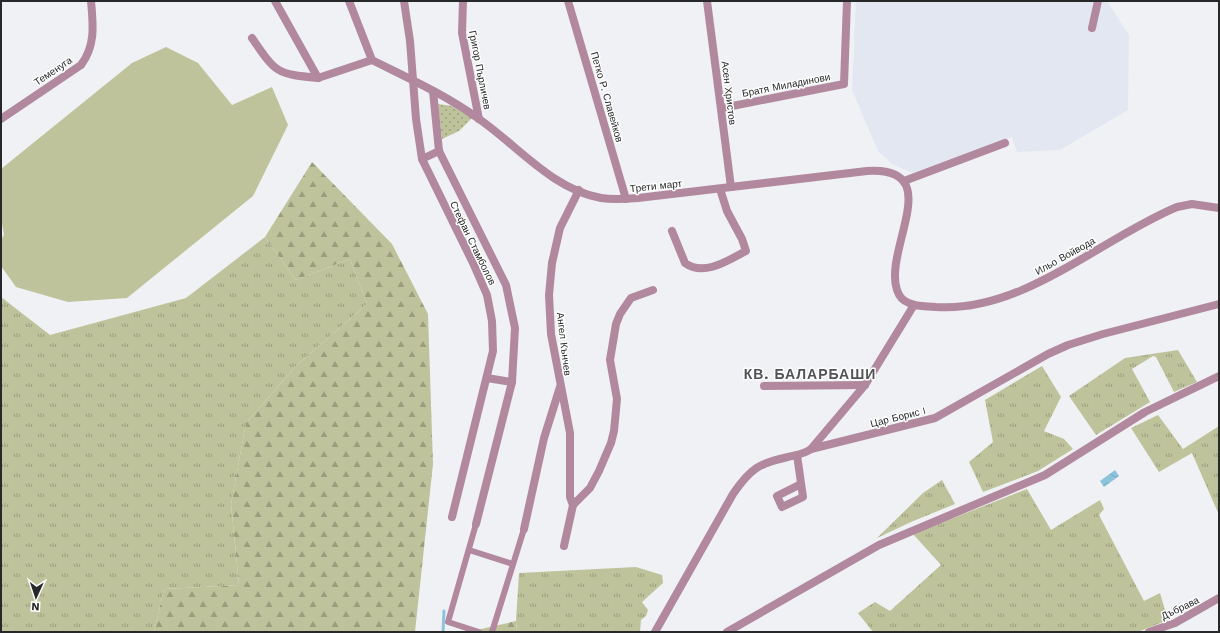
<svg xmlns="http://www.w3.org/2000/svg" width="1220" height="633" font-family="'Work Sans',sans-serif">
  <defs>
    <pattern id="grass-tufts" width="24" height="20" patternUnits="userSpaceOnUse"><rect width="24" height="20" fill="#bfc39b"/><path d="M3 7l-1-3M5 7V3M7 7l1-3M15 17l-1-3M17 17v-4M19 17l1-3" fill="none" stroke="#9b9e7e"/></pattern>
    <pattern id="forest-firs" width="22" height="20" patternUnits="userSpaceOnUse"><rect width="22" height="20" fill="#bfc39b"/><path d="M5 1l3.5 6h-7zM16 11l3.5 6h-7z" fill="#9b9e7e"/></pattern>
    <pattern id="park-dots" width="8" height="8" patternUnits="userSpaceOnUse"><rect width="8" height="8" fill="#bfc39b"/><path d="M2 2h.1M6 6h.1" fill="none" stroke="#9b9e7e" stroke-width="1.8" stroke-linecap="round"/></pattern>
    <pattern id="water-waves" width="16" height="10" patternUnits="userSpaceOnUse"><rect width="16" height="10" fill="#8cc4de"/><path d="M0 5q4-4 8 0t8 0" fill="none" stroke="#79a8be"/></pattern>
  </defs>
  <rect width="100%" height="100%" fill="#f0f1f4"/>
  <!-- built -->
  <path fill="#e3e7f2" d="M856,1H1107L1129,35L1128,110L1060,150L1017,152L1012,137L913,173L892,164L878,151L852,90Z"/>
  <!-- grass -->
  <g fill="url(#grass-tufts)">
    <path d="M265,237L296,280L350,259L367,304L297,365L246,423L231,504L239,585L164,589L154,632H1V297L50,335L186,298Z"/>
    <path d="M1178,350L1197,382L1174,392L1156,357L1153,356L1132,369L1150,402L1096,435L1069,396L1125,358Z"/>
    <path d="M1042,366L1061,397L1044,431L1064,439L1073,449L1038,471L983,492L969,462L993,442L985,400Z"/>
    <path d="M1158,415L1183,449L1219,426V515L1192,453L1159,472L1131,428Z"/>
    <path d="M942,480L955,504L911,522L877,538L923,493Z"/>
    <path d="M1027,489L1051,530L1100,500L1104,509L1099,515L1144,601L1160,593L1168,620L1138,632H873L858,613L875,602L890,611L941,565L913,534Z"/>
    <path d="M636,567L662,575L663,583L642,602L648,610L646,616L641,620L640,632H517L516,621L519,573Z"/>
  </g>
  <!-- forest -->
  <g fill="url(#forest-firs)">
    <path d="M312,162L392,244L428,314L433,464L415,632H154L164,589L239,585L231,504L246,423L297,365L367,304L350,259L296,280L265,237Z"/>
    <path d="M516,621L517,632H468Z"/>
  </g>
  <!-- park -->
  <path fill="url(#park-dots)" d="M438,104L452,106L472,118L459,131L442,139Z"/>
  <!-- pitch -->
  <path fill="#bfc39b" d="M166,47L198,63L232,105L272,87L288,125L253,196L127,298L68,302L16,287L1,266V240L4,235L1,217V169L132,63Z"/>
  <!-- water -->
  <path fill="url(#water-waves)" d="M1115,470L1119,476L1104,487L1100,481Z"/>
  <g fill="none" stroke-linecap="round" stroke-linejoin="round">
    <!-- stream -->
    <path stroke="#8cc4de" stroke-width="3" d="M443,632L444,611"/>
    <!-- pedestrian -->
    <g stroke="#b1889e" stroke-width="6">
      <path d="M476,524L448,622L479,632"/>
      <path d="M469,550L513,564"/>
      <path d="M492,632L524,529"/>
    </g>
    <!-- minor -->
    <g stroke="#b1889e" stroke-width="8">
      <path d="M275,1L318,78L372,60"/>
      <path d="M349,1L372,60C408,78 446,95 479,119C518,146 552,189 601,198C613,200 626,199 638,198L867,171C948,166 883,249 897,290C899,296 903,301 909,303C916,307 927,306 936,307C1023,313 1100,239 1177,207L1192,204L1219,208"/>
      <path d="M404,1L410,41L416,119L422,159L473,263L487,295L492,321L493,351L452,517"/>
      <path d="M463,1L462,33L479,119"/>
      <path d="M568,1L626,199"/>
      <path d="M707,1L731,187"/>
      <path d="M1092,28L1098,1"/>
      <path d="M252,38C276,73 276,74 318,78"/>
      <path d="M433,91L439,151L506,285L515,328L512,382L476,524"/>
      <path d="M722,108L844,84L847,1"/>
      <path d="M1,119L81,65C96,45 93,24 91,1"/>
      <path d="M422,159L439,151"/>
      <path d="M904,181L1005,143"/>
      <path d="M672,231L685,263C704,277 729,260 746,251L742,239L727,211L720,189"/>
      <path d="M487,378L512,382"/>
      <path d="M764,386L865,385"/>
      <path d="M811,449L865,385L914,305"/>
      <path d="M797,455L803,497L782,507L777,496L801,484"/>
      <path d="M573,505L570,497V433L551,334L549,295L552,263L560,228L579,190"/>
      <path d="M524,529L544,438L560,387"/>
      <path d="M564,546L573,505L590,488L599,471L611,443L614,431L617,399L610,360L616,324L620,314L631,298L653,290"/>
      <path d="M655,632L733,494C750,469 759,463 788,457C795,455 805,454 811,449L935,418L1048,354L1068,345L1103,334L1219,304"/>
      <path d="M727,632L879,545L1045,475L1145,412L1219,376"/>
      <path d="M1149,632L1175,623L1219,598"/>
    </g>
  </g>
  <g text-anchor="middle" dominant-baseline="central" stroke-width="3" stroke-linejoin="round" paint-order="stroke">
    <!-- street labels -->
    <g font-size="10" fill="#272829" stroke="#fff">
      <text transform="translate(480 70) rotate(79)">Григор Пърличев</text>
      <text transform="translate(53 71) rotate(-34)">Теменуга</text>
      <text transform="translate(786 85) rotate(-11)">Братя Миладинови</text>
      <text transform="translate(729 93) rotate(83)">Асен Христов</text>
      <text transform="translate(607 97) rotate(74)">Петко Р. Славейков</text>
      <text transform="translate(656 186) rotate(-6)">Трети март</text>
      <text transform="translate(473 243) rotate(64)">Стефан Стамболов</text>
      <text transform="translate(1065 256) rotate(-29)">Ильо Войвода</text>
      <text transform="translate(564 344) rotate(83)">Ангел Кънчев</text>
      <text transform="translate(898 417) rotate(-14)">Цар Борис I</text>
      <text transform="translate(1180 608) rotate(-26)">Дъбрава</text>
    </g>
    <!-- district labels -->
    <g font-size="14" font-weight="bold" letter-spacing="1" fill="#525356" stroke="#fff">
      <text x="810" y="374">КВ. БАЛАРБАШИ</text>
    </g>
  </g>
  <!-- border -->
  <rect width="1220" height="633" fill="none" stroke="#272829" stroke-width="4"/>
  <!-- north arrow -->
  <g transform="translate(36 597) rotate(183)" stroke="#ffffff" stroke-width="3" paint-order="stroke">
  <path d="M0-3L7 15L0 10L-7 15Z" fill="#272829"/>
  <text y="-6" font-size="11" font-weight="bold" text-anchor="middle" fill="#272829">N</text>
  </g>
</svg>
